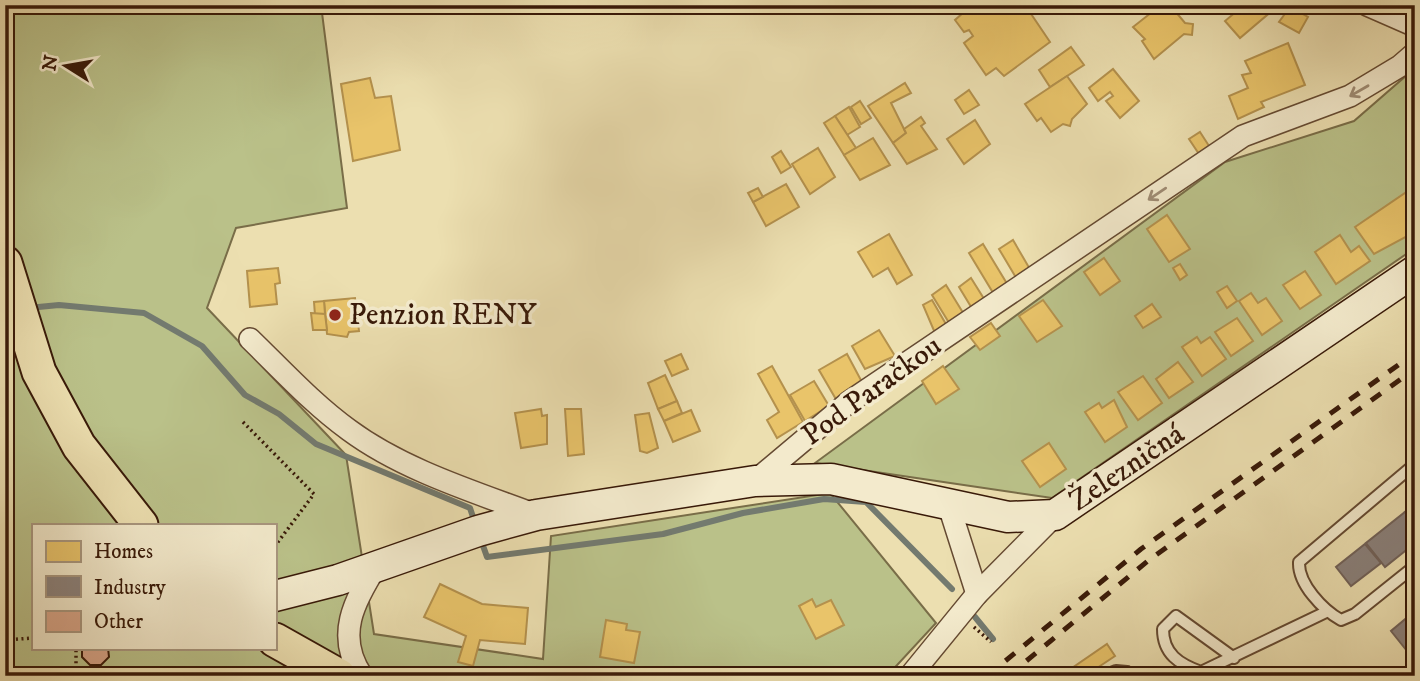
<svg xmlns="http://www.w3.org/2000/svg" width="1420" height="681" font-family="'IM FELL DW Pica',serif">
  <rect width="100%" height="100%" fill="#ecdfb0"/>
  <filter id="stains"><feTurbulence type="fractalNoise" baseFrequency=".00286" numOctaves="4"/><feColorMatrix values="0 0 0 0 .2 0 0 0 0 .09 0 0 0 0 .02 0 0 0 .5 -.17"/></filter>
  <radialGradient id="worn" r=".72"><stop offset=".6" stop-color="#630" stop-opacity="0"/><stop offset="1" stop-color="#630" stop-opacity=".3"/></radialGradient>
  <!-- green -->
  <g fill="#bac189" stroke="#796d48" stroke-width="2" fill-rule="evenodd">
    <path d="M5,5H321L347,208L236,228L207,308L346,455L374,634L543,659L551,536L830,493L936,623L887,676H5ZM33,525H275V648H33Z"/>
    <path d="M1415,68V248L1052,498L815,463L1225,162L1354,121Z"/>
  </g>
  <!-- homes -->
  <g fill="#e9c46a" stroke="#b4914d" stroke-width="2">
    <path d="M972,5H1025L1050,42L1004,76L996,68L986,75L964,43L973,36L969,30L964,32L955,20Z"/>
    <path d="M1161,5H1170L1185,23L1193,24L1192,35L1184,34L1154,59L1142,41L1145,39L1133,27Z"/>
    <path d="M1244,5H1279L1240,38L1225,21Z"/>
    <path d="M1290,7L1308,17L1299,33L1279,22Z"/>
    <path d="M1288,43L1305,85L1261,102L1264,107L1238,119L1229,96L1248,88L1242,75L1251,73L1245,61Z"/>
    <path d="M1071,47L1084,65L1050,87L1039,70Z"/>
    <path d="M1113,69L1139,101L1120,118L1106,101L1113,96L1110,92L1098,101L1089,88Z"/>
    <path d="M1067,76L1087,104L1072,119L1070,126L1063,124L1051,132L1041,118L1037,121L1025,104Z"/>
    <path d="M370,78L375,98L391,96L400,150L353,161L341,84Z"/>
    <path d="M905,83L911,93L891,103L906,133L893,143L868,106Z"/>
    <path d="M969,90L979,105L964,114L955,100Z"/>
    <path d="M860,101L871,118L861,124L851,107Z"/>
    <path d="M849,107L860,127L847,135L835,116Z"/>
    <path d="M835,116L856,148L844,155L824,123Z"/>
    <path d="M921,117L925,123L921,126L937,149L907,164L893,143L906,133L904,129Z"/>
    <path d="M975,120L990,144L964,164L947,139Z"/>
    <path d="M1200,132L1211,149L1199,154L1189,139Z"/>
    <path d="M873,138L890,165L860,180L844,155Z"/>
    <path d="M818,148L835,177L810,194L792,164Z"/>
    <path d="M781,151L791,167L781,173L772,157Z"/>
    <path d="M786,184L799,207L766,226L753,202Z"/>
    <path d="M758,188L763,197L753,202L748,193Z"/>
    <path d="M1408,191L1415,201V232L1374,254L1355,227Z"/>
    <path d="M1167,215L1190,249L1169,262L1147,229Z"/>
    <path d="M889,234L912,275L897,284L888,268L873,277L858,252Z"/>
    <path d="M1340,235L1351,252L1359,246L1370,261L1336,284L1315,252Z"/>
    <path d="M1013,240L1031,271L1018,281L999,249Z"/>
    <path d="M983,244L1009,287L995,296L969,253Z"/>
    <path d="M1104,258L1120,281L1100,295L1084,272Z"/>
    <path d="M1180,264L1187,275L1180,280L1173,268Z"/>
    <path d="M278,268L280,283L275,284L277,304L250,307L247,271Z"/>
    <path d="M1305,271L1321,295L1300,309L1283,285Z"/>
    <path d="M971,278L986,302L973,310L959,287Z"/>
    <path d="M946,285L965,316L951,326L932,295Z"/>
    <path d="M1227,286L1237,301L1227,308L1217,292Z"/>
    <path d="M1251,293L1258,303L1266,298L1282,321L1262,335L1239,301Z"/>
    <path d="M355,298L359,331L349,332L347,337L327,334L324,301Z"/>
    <path d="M932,300L947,326L935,333L923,305Z"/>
    <path d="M1043,300L1062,326L1037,342L1019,316Z"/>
    <path d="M324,301L325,314L315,315L314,302Z"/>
    <path d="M1152,304L1161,317L1143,328L1135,316Z"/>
    <path d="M311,313L325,314L327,330H313Z"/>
    <path d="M1237,318L1253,341L1231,356L1215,332Z"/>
    <path d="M991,323L1000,336L980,350L970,337Z"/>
    <path d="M879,330L895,356L865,369L852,346Z"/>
    <path d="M1197,337L1201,343L1210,337L1226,359L1202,376L1182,347Z"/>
    <path d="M681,354L688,369L672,376L665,361Z"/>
    <path d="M847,354L863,384L837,401L819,370Z"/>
    <path d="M1178,362L1193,382L1169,398L1156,379Z"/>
    <path d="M772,366L803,422L777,438L767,420L779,412L758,374Z"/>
    <path d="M943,366L959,389L936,404L922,381Z"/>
    <path d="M665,375L677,401L658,409L648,383Z"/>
    <path d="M1143,376L1162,403L1138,420L1118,392Z"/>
    <path d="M814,381L829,406L805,421L790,395Z"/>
    <path d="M1114,400L1127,427L1105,442L1085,412L1099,403L1102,408Z"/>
    <path d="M677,401L682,413L664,421L658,409Z"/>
    <path d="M541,409L542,416L547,415V444L521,448L515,413Z"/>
    <path d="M565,409H581L584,454L568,456Z"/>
    <path d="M691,410L700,431L673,442L664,421Z"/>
    <path d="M649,413L658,448L647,453L640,451L635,415Z"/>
    <path d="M1049,443L1066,469L1040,487L1022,461Z"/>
    <path d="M440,584L482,604L528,608L525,644L480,640L473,666L458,662L466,636L424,617Z"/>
    <path d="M812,599L816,607L831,600L844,625L816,639L799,606Z"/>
    <path d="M606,620L627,624L626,630L640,632L634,663L600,657Z"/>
    <path d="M1107,644L1115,656L1085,676H1078L1072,668Z"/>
  </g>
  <!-- industry -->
  <g fill="#8a817c" stroke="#716259" stroke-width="2">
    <path d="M1415,504V525L1405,512Z"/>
    <path d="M1405,512L1415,525V543L1385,567L1366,543Z"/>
    <path d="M1365,544L1381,563L1351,586L1336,567Z"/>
    <path d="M1415,611V661L1391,631Z"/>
  </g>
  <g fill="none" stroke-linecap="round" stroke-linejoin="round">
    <!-- stream -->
    <g stroke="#737a6f" stroke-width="6">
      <path d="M28,308L59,305L144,313L202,346L245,395L279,414L316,444L470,508L475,523"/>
      <path d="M481,540L487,557L663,534L743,513L824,499L866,502L952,589"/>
      <path d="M975,617L993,639"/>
    </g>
  </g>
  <!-- building -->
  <path fill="#d8a589" stroke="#381908" stroke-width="2" d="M82,648H108L109,657L101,665H90L82,657Z"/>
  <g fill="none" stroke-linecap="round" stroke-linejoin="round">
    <!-- lane casing -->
    <g stroke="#654a32" stroke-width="14">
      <g id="lane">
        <path d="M1415,464L1299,562C1298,584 1323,610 1341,620L1355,614L1415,566"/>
        <path d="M1234,658L1176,616L1163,629C1163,654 1179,664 1201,672L1326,612"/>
        <path d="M1104,676L1116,671L1127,672L1129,676"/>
      </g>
    </g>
    <!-- street casing -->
    <g stroke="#654a32" stroke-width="24">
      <g id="street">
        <path d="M1367,5L1415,26"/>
        <path d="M250,339C282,370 313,404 349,430C403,470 475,492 536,515"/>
        <path d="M755,481L849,402L1243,136L1350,96L1400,66L1415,53"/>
        <path d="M949,506L977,594"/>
        <path d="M362,676C335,636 354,601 377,565"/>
        <path d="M910,676L977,594L1055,515"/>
      </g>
    </g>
    <!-- secondary casing -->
    <g stroke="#381908" stroke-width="33">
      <path id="secondary" d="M275,596L338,580L478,531L536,515L755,481L831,479L1008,517L1055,515L1415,271"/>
    </g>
    <!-- primary casing -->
    <g stroke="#381908" stroke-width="37">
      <g id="primary">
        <path d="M5,263L39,372L79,446L141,525"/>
        <path d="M275,640L339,676"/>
      </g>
    </g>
    <!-- path -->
    <g stroke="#381908" stroke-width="3.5" stroke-dasharray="2 3.5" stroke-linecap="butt">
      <path d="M243,422L314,494L275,546"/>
      <path d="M974,627L991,642"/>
      <path d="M5,640L33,638"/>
      <path d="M76,669L84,676"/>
      <path d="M5,674L76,669V648"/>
    </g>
    <!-- lane -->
    <use href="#lane" stroke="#f3eacc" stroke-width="10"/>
    <!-- street -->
    <use href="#street" stroke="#f3eacc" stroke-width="21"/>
    <!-- secondary -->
    <use href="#secondary" stroke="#f3eacc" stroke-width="30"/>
    <!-- primary -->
    <use href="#primary" stroke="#ecdfb0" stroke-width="33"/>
    <!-- rail -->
    <g stroke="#381908" stroke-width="5" stroke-dasharray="12 12" stroke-linecap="butt">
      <path d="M987,676L1141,549L1415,353"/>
      <path d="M1008,676L1149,560L1415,369"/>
    </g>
  </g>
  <!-- one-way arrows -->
  <defs><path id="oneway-shaft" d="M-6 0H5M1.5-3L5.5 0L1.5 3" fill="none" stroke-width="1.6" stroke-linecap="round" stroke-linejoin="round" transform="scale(1.75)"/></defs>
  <g stroke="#9f8c74">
    <use href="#oneway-shaft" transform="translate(1359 91) rotate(150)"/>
    <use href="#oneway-shaft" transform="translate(1157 194) rotate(146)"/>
  </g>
  <!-- markers -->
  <circle fill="#8f2418" stroke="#f3eacc" stroke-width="2.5" cx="335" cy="315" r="7"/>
  <g text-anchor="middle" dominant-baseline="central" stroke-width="7" stroke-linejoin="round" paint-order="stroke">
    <!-- poi labels -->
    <g font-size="30" fill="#381908" stroke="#f3eacc" text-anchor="start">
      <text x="349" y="315">Penzion RENY</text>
    </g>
    <!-- street labels -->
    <g font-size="30" fill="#381908" stroke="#f3eacc">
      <text transform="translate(872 391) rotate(-36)">Pod Paračkou</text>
      <text transform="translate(1127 468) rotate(-34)">Železničná</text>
    </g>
  </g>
  <!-- margin -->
  <rect width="1420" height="681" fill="none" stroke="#ecdfb0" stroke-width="28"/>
  <rect x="7" y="7" width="1406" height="667" fill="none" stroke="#381908" stroke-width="3.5"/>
  <rect x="14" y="14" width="1392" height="653" fill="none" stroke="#381908" stroke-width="2"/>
  <!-- legend -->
  <rect x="32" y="524" width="245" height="126" fill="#f3eacc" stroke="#a8967e" stroke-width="2"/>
  <rect x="46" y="541" width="35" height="21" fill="#e9c46a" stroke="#a8967e" stroke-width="2"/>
  <text x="94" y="558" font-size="21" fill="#381908">Homes</text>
  <rect x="46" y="576" width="35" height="21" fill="#8a817c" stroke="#a8967e" stroke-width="2"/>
  <text x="94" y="594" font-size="21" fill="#381908">Industry</text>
  <rect x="46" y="611" width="35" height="21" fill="#d8a589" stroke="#a8967e" stroke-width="2"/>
  <text x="94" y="628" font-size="21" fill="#381908">Other</text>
  <!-- north arrow -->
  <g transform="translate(66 66) rotate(281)" stroke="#f3eacc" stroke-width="5" paint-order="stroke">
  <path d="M0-5L12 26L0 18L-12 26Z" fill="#381908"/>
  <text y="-10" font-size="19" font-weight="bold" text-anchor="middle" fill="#381908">N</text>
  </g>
  <rect width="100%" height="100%" filter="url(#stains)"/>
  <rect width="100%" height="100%" fill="url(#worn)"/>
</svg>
